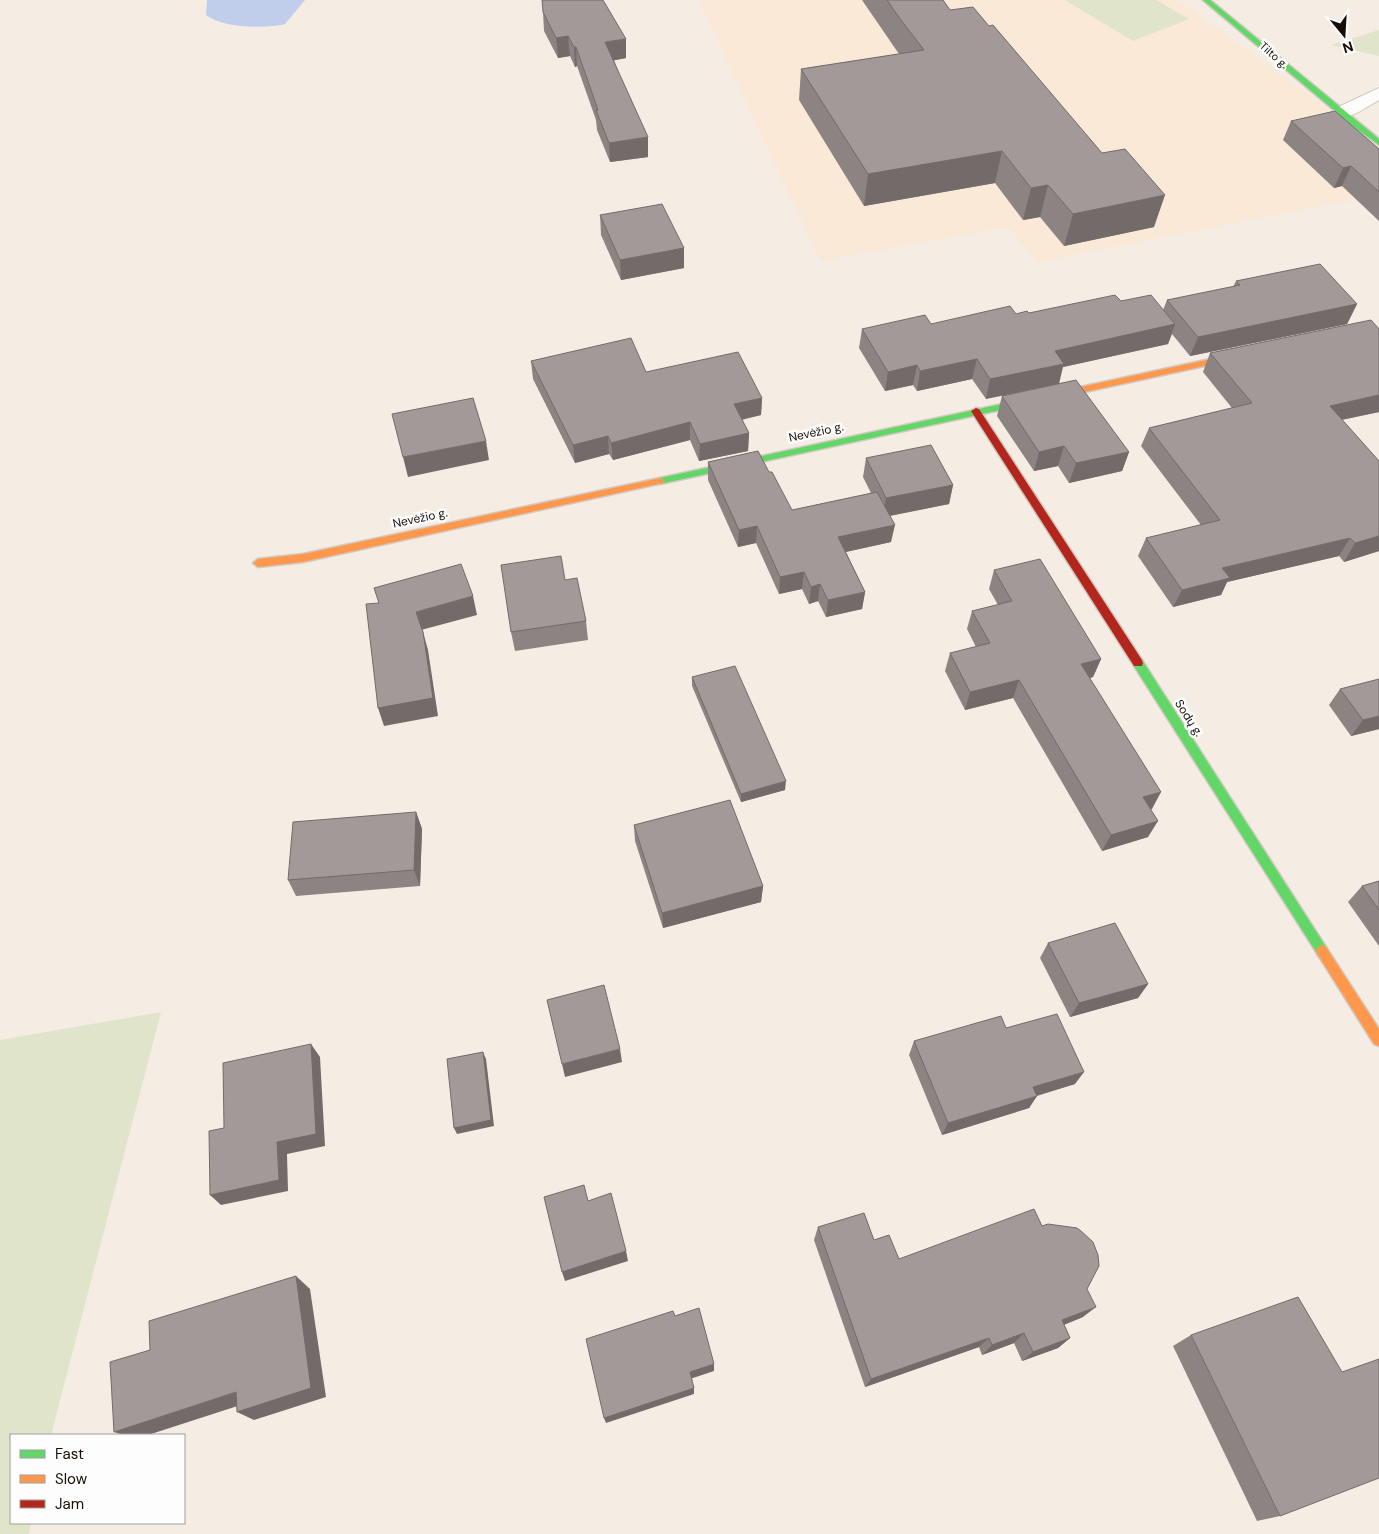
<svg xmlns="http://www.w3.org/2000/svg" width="1379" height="1534" font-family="'DM Sans',sans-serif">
  <rect width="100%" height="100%" fill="#f5ede4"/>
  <!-- built -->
  <path fill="#f9e9d6" d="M699,0H1178L1317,100L1347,129L1379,195L1038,262L1008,227L821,261L775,165Z"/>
  <!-- green -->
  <g fill="#e0e4ca">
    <path d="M1065,0H1156L1189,19L1133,41Z"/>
    <path d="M1379,30V56L1331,45Z"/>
    <path d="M161,1012L51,1435H11V1523H31L29,1534H0V1040Z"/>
  </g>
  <!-- water -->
  <path fill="#c0ceeb" d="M207,0H305L285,24C265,29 222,28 206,15Z"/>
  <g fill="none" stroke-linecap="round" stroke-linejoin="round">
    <!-- street casing -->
    <g stroke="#d2cac1" stroke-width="2">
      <path id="street" d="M1379,88V100C1366,107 1349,121 1334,117L1331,113L1334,109Z"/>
    </g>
    <!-- fast casing -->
    <g stroke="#d2cac1" stroke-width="3">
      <g id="fast">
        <path d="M1203,0H1210L1379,139V145L1354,127Z"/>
        <path d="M1071,389L1074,390V394L660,484L655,481L660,478Z"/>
        <path d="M1138,659L1142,660L1326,947L1328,951L1326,955L1322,957L1318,955L1134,666L1133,663Z"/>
      </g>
    </g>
    <!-- slow casing -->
    <g stroke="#d2cac1" stroke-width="3">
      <g id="slow">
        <path d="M1243,352L1246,353V357L1071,395L1066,392L1071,389Z"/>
        <path d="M660,478L665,481L663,483L303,562L258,567L253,563L258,559L303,554Z"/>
        <path d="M1322,945L1326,947L1379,1029V1046L1374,1044L1318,955L1316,951L1318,947Z"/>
      </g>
    </g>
    <!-- jam casing -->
    <g stroke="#d2cac1" stroke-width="3">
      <path id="jam" d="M976,408L979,409L1142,660L1143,663L1142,666H1134L971,411Z"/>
    </g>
    <!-- street -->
    <use href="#street" fill="#fefcfb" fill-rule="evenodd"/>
    <!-- fast -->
    <use href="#fast" fill="#63d668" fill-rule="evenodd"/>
    <!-- slow -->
    <use href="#slow" fill="#ff974d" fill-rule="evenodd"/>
    <!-- jam -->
    <use href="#jam" fill="#b3261e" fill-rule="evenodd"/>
  </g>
  <!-- wall -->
  <g fill="#8c8483">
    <path d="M862,0H943L950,10L1154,227L1064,246L1040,217L1023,220L995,183L864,206L799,100L801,69L899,54Z"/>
    <path d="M543,12L626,58L614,60L648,157L610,162L597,130L596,120L577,66L575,67L570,56L558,58L544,31Z"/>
    <path d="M1291,121L1379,149V221L1342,186L1334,188L1283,140Z"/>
    <path d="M600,215L684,248V268L621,280L601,235Z"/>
    <path d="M1236,281L1357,304L1347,324L1190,356L1172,334L1168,344L1063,367L986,399L972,379L917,391L913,385L885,391L859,348L862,329L931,324L1016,314L1029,313L1121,301L1163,310L1167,300L1233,287Z"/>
    <path d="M1379,329V412L1342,420L1379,461V551L1344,562L1339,556L1227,582L1221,595L1173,607L1138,556L1146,538L1201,525L1141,446L1149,428L1232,408L1203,372L1210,353Z"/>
    <path d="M531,361L646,372L762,398L761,415L742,420L749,433L748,451L699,461L690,440L613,460L609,454L575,463L533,379Z"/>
    <path d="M1002,396L1129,452L1122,471L1069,483L1058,466L1034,471L997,416Z"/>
    <path d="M866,458L953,485L949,504L890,516L891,542L846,552L865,592L862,609L826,617L818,601L809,604L802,589L779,594L756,543L738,547L708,480V462L769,472L792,510L871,493L863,477Z"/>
    <path d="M994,570L1101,659L1093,677L1090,678L1152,809H1151L1148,837L1102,851L1013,698L965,710L945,671L950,653L976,647L967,629L972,611L998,605L989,589Z"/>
    <path d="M565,580L586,621L588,640L515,651L511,632Z"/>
    <path d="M692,677L785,790L741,802L692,686Z"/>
    <path d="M1340,689L1379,729L1351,736L1329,705Z"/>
    <path d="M416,812L422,829L420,886L296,896L288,880Z"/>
    <path d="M634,825L763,886L761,902L663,928L635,841Z"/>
    <path d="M1379,881V946L1348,902L1362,886Z"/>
    <path d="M1048,943L1148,984L1138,998L1070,1017L1040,958Z"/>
    <path d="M914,1041L1075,1084L1037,1096L1029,1108L942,1135L909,1055Z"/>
    <path d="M1042,1226L1087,1289L1083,1317L1064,1325L1070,1338L1058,1348L1022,1361L1014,1343L982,1355L979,1347L865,1387L814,1240L818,1227L874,1240L899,1259Z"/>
    <path d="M1191,1335L1280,1516L1257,1521L1173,1346Z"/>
  </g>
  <!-- shaded-wall -->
  <g fill="#726b6a">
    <path d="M568,36L570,56L558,58L556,38Z"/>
    <path d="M626,39V58L606,62L605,42Z"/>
    <path d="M574,47H576L577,66L575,67Z"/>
    <path d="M648,137V157L610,162L609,143Z"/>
    <path d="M1002,151L995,183L864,206L868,174Z"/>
    <path d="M1351,166L1342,186L1334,188L1343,168Z"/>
    <path d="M1048,185L1040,217L1023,220L1031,188Z"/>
    <path d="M1165,195L1154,227L1064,246L1073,214Z"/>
    <path d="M684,248V268L621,280L620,260Z"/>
    <path d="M1357,304L1347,324L1190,356L1198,337Z"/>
    <path d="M1175,324L1168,344L1063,367L1059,384L986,399L990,379L1055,351Z"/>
    <path d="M977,359L972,379L917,391L920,371Z"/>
    <path d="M917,365L913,385L885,391L888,372Z"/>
    <path d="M1379,395V412L1320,424L1330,406Z"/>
    <path d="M762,398L761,415L733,421L734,404Z"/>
    <path d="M690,422V440L613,460L611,443Z"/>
    <path d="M749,433L748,451L699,461L700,444Z"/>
    <path d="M608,436L609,454L575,463L573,445Z"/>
    <path d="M486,441L489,460L408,477L403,457Z"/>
    <path d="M1064,446L1058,466L1034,471L1039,452Z"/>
    <path d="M1129,452L1122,471L1069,483L1076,463Z"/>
    <path d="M953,485L949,504L883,517L886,498Z"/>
    <path d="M895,525L891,542L836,554L838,537Z"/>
    <path d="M757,526L756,543L738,547L739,530Z"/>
    <path d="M1379,536V551L1344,562L1355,543Z"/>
    <path d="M1350,538L1339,556L1227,582L1221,595L1173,607L1182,590L1222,568Z"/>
    <path d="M804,572L802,589L779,594L780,577Z"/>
    <path d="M820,584L818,601L809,604L811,587Z"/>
    <path d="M865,592L862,609L826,617L828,600Z"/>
    <path d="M473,596L477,615L421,630L416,612Z"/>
    <path d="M423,632L428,650L438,716L384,726L378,708Z"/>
    <path d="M1101,659L1093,677L1074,682L1081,664Z"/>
    <path d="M1019,680L1013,698L965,710L970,692Z"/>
    <path d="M1379,716V729L1351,736L1363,720Z"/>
    <path d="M786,781L785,790L741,802V794Z"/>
    <path d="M1161,792L1152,809L1134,814L1143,797Z"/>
    <path d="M416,812L422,829L420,886L414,870Z"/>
    <path d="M1158,821L1148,837L1102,851L1111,835Z"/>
    <path d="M763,886L761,902L663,928L662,913Z"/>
    <path d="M1148,984L1138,998L1070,1017L1079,1003Z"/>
    <path d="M311,1044L320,1057L325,1146L287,1154L288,1191L221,1205L210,1195L277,1142Z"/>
    <path d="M620,1049L622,1062L565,1077L562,1064Z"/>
    <path d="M483,1052L486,1059L494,1126L457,1134L454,1128Z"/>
    <path d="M1084,1072L1075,1084L1025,1099L1033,1087Z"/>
    <path d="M1037,1096L1029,1108L942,1135L948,1123Z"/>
    <path d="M626,1251L628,1261L565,1281L562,1272Z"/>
    <path d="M296,1276L310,1289L326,1397L254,1420L237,1412Z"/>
    <path d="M1096,1307L1083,1317L1050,1330L1062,1320Z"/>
    <path d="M1024,1333L1014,1343L982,1355L992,1345Z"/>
    <path d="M989,1338L979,1347L865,1387L871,1379Z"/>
    <path d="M1070,1338L1058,1348L1022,1361L1033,1352Z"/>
    <path d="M714,1364V1371L690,1379V1372Z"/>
    <path d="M694,1388V1394L606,1423L604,1418Z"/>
    <path d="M236,1392L253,1401L148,1435H124L114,1432Z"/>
  </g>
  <!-- building -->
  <g fill="#a39998" stroke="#726b6a">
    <path d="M542,0H603L626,39L605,42L648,137L609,143L596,110H598L576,47H574L568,36L556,38L543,12Z"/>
    <path d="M887,0H943L950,10L973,7L989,26L993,25L1102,153L1125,149L1165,195L1073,214L1048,185L1031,188L1002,151L868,174L801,69L924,50L898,16Z"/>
    <path d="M1335,111L1379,149V192L1351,166L1343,168L1291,121Z"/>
    <path d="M662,204L684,248L620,260L600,215Z"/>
    <path d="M1320,264L1357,304L1198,337L1167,300L1240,285L1236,281Z"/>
    <path d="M1115,295L1121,301L1151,295L1175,324L1055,351L1064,364L990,379L977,359L920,371L917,365L888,372L862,329L925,315L931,324L1010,306L1016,314L1027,311L1029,313Z"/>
    <path d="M1371,320L1379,329V395L1330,406L1379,461V536L1355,543L1350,538L1222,568L1230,578L1182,590L1146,538L1220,520L1149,428L1252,403L1210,353Z"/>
    <path d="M631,338L646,372L738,352L762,398L734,404L749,433L700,444L690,422L611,443L608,436L573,445L531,361Z"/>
    <path d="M1076,380L1129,452L1076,463L1064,446L1039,452L1002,396Z"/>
    <path d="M473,398L486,441L403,457L392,414Z"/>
    <path d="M931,445L953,485L886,498L866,458Z"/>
    <path d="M758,451L769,472H772L792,510L877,492L895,525L838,537L865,592L828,600L820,584L811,587L804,572L780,577L757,526L739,530L708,462Z"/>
    <path d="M561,556L565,580L577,578L586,621L511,632L501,565Z"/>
    <path d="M1040,559L1101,659L1081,664L1161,792L1143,797L1158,821L1111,835L1019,680L970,692L950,653L990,643L972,611L1012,601L994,570Z"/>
    <path d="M461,564L473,596L416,612L423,632L433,698L378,708L366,604L379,603L374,588Z"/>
    <path d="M735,666L786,781L741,794L692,677Z"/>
    <path d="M1379,679V716L1363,720L1340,689Z"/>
    <path d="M730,800L763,886L662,913L634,825Z"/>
    <path d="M416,812L414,870L288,880L293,822Z"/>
    <path d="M1379,881V910L1362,886Z"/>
    <path d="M1115,923L1148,984L1079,1003L1048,943Z"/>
    <path d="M604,985L620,1049L562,1064L547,1000Z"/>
    <path d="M1057,1014L1084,1072L1033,1087L1037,1096L948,1123L914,1041L1001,1016L1006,1028Z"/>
    <path d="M311,1044L316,1134L277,1142L279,1180L210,1195L209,1131L224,1128L223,1063Z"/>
    <path d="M483,1052L491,1120L454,1128L447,1059Z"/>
    <path d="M584,1185L588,1201L611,1193L626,1251L562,1272L544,1197Z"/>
    <path d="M1034,1209L1042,1226L1048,1224L1077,1228L1081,1231L1093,1242L1098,1255L1099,1266L1087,1289L1096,1307L1062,1320L1070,1338L1033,1352L1024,1333L992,1345L989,1338L871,1379L818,1227L864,1213L874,1240L889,1235L899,1259Z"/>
    <path d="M296,1276L311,1388L237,1412L236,1392L114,1432L110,1362L150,1350L149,1321Z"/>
    <path d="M1298,1297L1342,1372L1379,1359V1478L1280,1516L1191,1335Z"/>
    <path d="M699,1308L714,1364L690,1372L694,1388L604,1418L586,1339L673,1311L675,1316Z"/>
  </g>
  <g text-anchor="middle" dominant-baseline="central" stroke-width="5" stroke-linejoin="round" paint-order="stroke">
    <!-- far-street labels -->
    <g font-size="11" fill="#160e05" stroke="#fdfdfd">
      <text transform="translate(1274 55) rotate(42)">Tilto g.</text>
    </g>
    <!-- street labels -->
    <g font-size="12" fill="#160e05" stroke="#fdfdfd">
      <text transform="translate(816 432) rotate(-12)">Nevėžio g.</text>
      <text transform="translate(420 518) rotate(-12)">Nevėžio g.</text>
      <text transform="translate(1189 718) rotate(57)">Sodų g.</text>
    </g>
  </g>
  <!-- legend -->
  <rect x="10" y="1434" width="175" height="90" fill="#fdfdfd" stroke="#a19d9a"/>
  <rect x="20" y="1450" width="25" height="8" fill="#63d668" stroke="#a19d9a"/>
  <text x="55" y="1459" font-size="15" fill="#160e05">Fast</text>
  <rect x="20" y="1475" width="25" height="8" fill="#ff974d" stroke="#a19d9a"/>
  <text x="55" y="1484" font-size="15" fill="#160e05">Slow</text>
  <rect x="20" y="1500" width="25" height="8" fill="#b3261e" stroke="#a19d9a"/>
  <text x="55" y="1509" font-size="15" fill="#160e05">Jam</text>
  <!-- north arrow -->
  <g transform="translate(1344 35) rotate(162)" stroke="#fdfdfd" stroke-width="4" paint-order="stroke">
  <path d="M0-4L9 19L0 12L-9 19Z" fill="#160e05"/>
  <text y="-8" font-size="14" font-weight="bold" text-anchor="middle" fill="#160e05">N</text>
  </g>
</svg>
